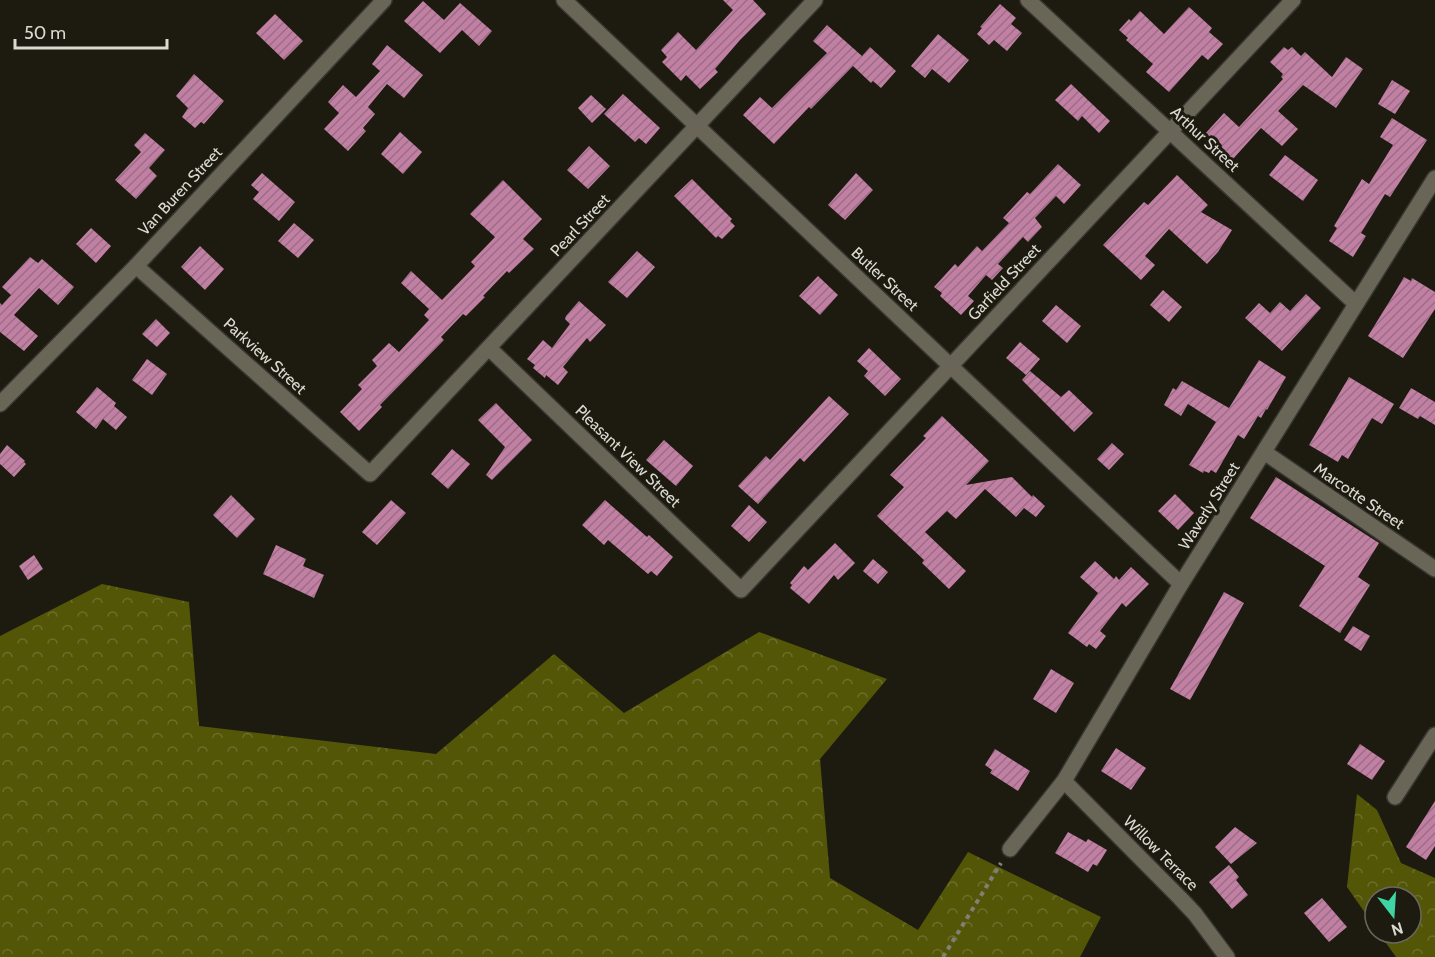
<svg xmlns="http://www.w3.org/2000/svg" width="1435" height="957" font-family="Cabin,sans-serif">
  <defs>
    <pattern id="forest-crowns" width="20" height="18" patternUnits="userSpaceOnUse" patternTransform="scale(1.5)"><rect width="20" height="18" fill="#545607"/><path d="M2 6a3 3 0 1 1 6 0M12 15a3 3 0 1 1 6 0" fill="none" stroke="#6c6e2a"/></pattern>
    <pattern id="building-hatch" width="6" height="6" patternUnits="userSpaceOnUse" patternTransform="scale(1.5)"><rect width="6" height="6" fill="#c180a3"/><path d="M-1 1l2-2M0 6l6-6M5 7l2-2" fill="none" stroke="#9b6d85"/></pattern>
  </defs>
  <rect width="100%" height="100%" fill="#1d1b10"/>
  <!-- forest -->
  <g fill="url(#forest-crowns)">
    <path d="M102,584L189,602L199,726L436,754L554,654L624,713L759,632L887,679L820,759L830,878L918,930L968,852L1101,917L1080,957H0V636Z"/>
    <path d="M1357,794L1377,810L1401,863L1435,878V957H1396L1379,933H1411V897H1375V927L1347,887Z"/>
  </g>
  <!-- building -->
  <g fill="url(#building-hatch)">
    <path d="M723,0H753L766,14L740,40L715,69L718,72L700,89L686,75L681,81L662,62L667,57L661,50L678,32L696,50L733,10Z"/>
    <path d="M423,1L444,20L460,3L492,31L479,46L462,30L440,53L404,21Z"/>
    <path d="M1000,4L1016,18L1011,24L1022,33L1007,51L994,40L989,45L977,34L982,28L980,27Z"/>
    <path d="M1189,7L1212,28L1209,32L1223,44L1208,60L1202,55L1169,92L1146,72L1153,64L1126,40L1128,38L1119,30L1129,19L1131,21L1140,11L1164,34Z"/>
    <path d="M275,14L303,41L284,60L256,33Z"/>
    <path d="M827,25L862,56L870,47L896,71L881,88L873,81L871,83L853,66L811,109L809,107L774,144L743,115L760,97L772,108L827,53L813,41Z"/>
    <path d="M938,34L969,60L949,83L932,69L925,78L911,66Z"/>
    <path d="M387,45L423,75L404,98L387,84L368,107L375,114L363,128L366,131L348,151L324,129L339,113L328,102L343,85L356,97L380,71L372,64Z"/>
    <path d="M1284,47L1288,50L1292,47L1301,56L1305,52L1332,77L1346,57L1363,69L1336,108L1303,85L1278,111L1298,129L1282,146L1261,128L1232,160L1204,135L1224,113L1239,127L1283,79L1281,77L1283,74L1270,62Z"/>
    <path d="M194,74L224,101L204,124L201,122L195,128L182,117L188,108L176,96Z"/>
    <path d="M1392,80L1410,91L1395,114L1378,104Z"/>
    <path d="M1071,84L1110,121L1099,133L1082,116L1078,121L1055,100Z"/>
    <path d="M623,94L660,128L646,144L639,138L635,142L604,114Z"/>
    <path d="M591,95L606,109L592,123L578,108Z"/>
    <path d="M1392,118L1427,140L1390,197L1385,194L1361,233L1366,236L1353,257L1329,241L1337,228L1334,226L1362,179L1369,184L1393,145L1380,137Z"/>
    <path d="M400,132L422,152L403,174L381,154Z"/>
    <path d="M145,133L165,150L149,168L157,176L136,199L115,180L141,152L134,145Z"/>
    <path d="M589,146L610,166L588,189L567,170Z"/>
    <path d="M1285,155L1318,180L1303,201L1269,175Z"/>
    <path d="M1058,164L1081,185L1064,204L1056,196L1035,218L1042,227L1028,242L1023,237L998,264L1003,268L992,280L986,275L968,296L974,301L961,315L940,296L942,293L934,287L955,264L958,267L977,246L982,251L1009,223L1003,218L1027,192L1030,194Z"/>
    <path d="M262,173L295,202L279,221L253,199L259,192L251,185Z"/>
    <path d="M856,173L873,190L845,220L828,205Z"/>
    <path d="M1177,175L1208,205L1201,212L1232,230L1218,252L1207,264L1169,229L1145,256L1155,265L1141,280L1103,245L1144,202L1148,205Z"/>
    <path d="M692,179L732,219L730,221L735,226L722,239L718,236L716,238L674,196Z"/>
    <path d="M503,180L542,219L523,239L534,249L509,273L507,271L483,296L485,297L466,316L463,314L441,337L444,340L380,405L382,407L359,431L340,412L362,389L358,385L377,366L372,360L389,343L399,352L429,320L424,315L429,309L401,283L411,271L442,300L475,266L471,262L495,237L470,214Z"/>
    <path d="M294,223L314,240L298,258L278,241Z"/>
    <path d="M91,228L111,246L96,263L76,244Z"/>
    <path d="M200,246L224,269L205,290L181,267Z"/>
    <path d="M637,251L655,267L627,298L608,282Z"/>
    <path d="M30,257L38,263L42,259L74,287L58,305L39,288L14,315L38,336L24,351L0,332V303L2,305L11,295L2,287Z"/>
    <path d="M818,276L838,295L820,315L799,296Z"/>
    <path d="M1404,277L1411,281L1412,278L1435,292V309L1403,358L1368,336L1394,294Z"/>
    <path d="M1163,290L1182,307L1169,322L1150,305Z"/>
    <path d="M1306,294L1321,308L1282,351L1245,318L1259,303L1270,313L1280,302L1290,311Z"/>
    <path d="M579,301L606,325L590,342L587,338L563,367L568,372L558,385L546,375L545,378L533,368L535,365L527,359L543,340L552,348L570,324L565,319L566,316Z"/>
    <path d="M1056,305L1081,326L1067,343L1042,321Z"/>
    <path d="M156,319L170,333L157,347L142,334Z"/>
    <path d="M1020,342L1040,359L1026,375L1006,358Z"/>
    <path d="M869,348L901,379L885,396L864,376L868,371L857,361Z"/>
    <path d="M147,359L167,374L152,395L132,380Z"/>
    <path d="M1259,360L1286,377L1267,410L1266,409L1261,418L1258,416L1244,439L1238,435L1216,473L1211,470L1209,473L1204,471L1203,473L1189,465L1216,422L1188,404L1181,416L1164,405L1173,388L1176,390L1182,381L1229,408Z"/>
    <path d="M1030,371L1061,397L1069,390L1093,413L1074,432L1022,380Z"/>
    <path d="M1349,377L1394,404L1382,424L1372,418L1348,459L1342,455L1338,462L1309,445Z"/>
    <path d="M97,387L116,403L114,406L127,417L116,430L103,419L96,429L76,412Z"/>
    <path d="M1411,388L1435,402V425L1420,416L1418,419L1399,408Z"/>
    <path d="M829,396L849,414L804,462L800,458L758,504L738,486L766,456L770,460Z"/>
    <path d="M496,403L532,440L492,480L486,475L505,447L478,420Z"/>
    <path d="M942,416L989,461L966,485L1012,477L1032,497L1033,495L1045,506L1036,517L1024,508L1016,517L985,489L956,519L947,511L925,532L966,571L949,589L922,563L924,560L877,516L904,487L890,475L926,438L923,436Z"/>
    <path d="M664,440L693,466L676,486L646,460Z"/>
    <path d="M1112,443L1124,454L1109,470L1097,459Z"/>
    <path d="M7,445L25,461L24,462L26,464L14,477L0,464V454Z"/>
    <path d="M452,449L470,464L448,489L431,474Z"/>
    <path d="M1276,477L1379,543L1358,577L1370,585L1340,633L1299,606L1325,566L1250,518Z"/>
    <path d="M1175,494L1194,513L1178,530L1158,511Z"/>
    <path d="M231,495L255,519L237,538L213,515Z"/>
    <path d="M391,500L406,513L377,545L362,532Z"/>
    <path d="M605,500L647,537L649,535L673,557L657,576L651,571L648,574L608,540L604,545L582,525Z"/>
    <path d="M749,505L767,522L749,542L731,526Z"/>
    <path d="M835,543L855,563L838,580L834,575L809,604L790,588L792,585L790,583L804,566L808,570Z"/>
    <path d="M276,545L306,559L303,566L324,575L314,598L263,574Z"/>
    <path d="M34,555L43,569L28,580L19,566Z"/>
    <path d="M873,559L888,572L878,584L863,571Z"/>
    <path d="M1095,561L1114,579L1116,576L1119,580L1131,567L1149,584L1126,607L1122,603L1100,631L1106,636L1096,649L1089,644L1087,647L1068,633L1098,593L1080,577Z"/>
    <path d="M1224,592L1244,603L1190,700L1170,689Z"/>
    <path d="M1353,626L1370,636L1361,651L1344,640Z"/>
    <path d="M1051,669L1074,683L1056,713L1033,699Z"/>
    <path d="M1360,744L1385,761L1372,780L1347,764Z"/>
    <path d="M1116,748L1146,768L1131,790L1101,771Z"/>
    <path d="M995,749L1030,771L1018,791L990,773L992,770L985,765Z"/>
    <path d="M1435,801V846L1426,860L1406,847Z"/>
    <path d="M1235,827L1257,843L1231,864L1215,847Z"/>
    <path d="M1068,832L1086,842L1088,839L1107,850L1097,866L1093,864L1088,872L1055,853Z"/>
    <path d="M1229,865L1239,877L1236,880L1248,895L1232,909L1209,882Z"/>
    <path d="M1322,898L1347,927L1329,942L1304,913Z"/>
  </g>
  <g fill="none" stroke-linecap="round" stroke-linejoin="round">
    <!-- street casing -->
    <g stroke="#36352f" stroke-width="18">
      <g id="street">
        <path d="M564,0L1181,584"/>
        <path d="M1028,0L1356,304"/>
        <path d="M136,266L370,474L815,0"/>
        <path d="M489,348L741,590L1293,0"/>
        <path d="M0,404L136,266L384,0"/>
        <path d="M1264,452L1435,569"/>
        <path d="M1064,781L1180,898L1195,914L1227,957"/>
        <path d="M1395,797L1435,735"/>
        <path d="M1010,849L1064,781L1181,584L1435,178"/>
      </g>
    </g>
    <!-- path -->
    <path stroke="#818076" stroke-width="4" stroke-dasharray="4.5 4.5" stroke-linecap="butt" d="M943,957L1001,863"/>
    <!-- street -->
    <use href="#street" stroke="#696658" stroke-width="15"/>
  </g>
  <g text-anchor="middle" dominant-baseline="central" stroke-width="6" stroke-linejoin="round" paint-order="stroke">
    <!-- street labels -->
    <g font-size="16" fill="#dbdad2" stroke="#1d1b10">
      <text transform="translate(1205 139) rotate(43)">Arthur Street</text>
      <text transform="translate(180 191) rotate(-47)">Van Buren Street</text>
      <text transform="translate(580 225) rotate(-47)">Pearl Street</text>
      <text transform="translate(885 279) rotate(43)">Butler Street</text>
      <text transform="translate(1004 282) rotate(-47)">Garfield Street</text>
      <text transform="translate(265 356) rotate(42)">Parkview Street</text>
      <text transform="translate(628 456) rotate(44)">Pleasant View Street</text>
      <text transform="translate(1359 496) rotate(34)">Marcotte Street</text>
      <text transform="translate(1209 506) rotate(-58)">Waverly Street</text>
      <text transform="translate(1161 853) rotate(45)">Willow Terrace</text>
    </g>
  </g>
  <!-- north arrow -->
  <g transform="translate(1393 915) rotate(163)"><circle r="28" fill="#1d1b10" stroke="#69675e" stroke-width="1.5"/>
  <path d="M0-4.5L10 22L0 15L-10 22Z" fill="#3ed4a3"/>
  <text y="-9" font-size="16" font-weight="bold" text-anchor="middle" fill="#dbdad2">N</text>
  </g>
  <!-- scale -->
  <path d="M15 39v9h152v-9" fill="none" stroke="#dbdad2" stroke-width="3"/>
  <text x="24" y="39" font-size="18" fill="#dbdad2" stroke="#1d1b10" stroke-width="4.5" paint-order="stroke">50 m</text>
</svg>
